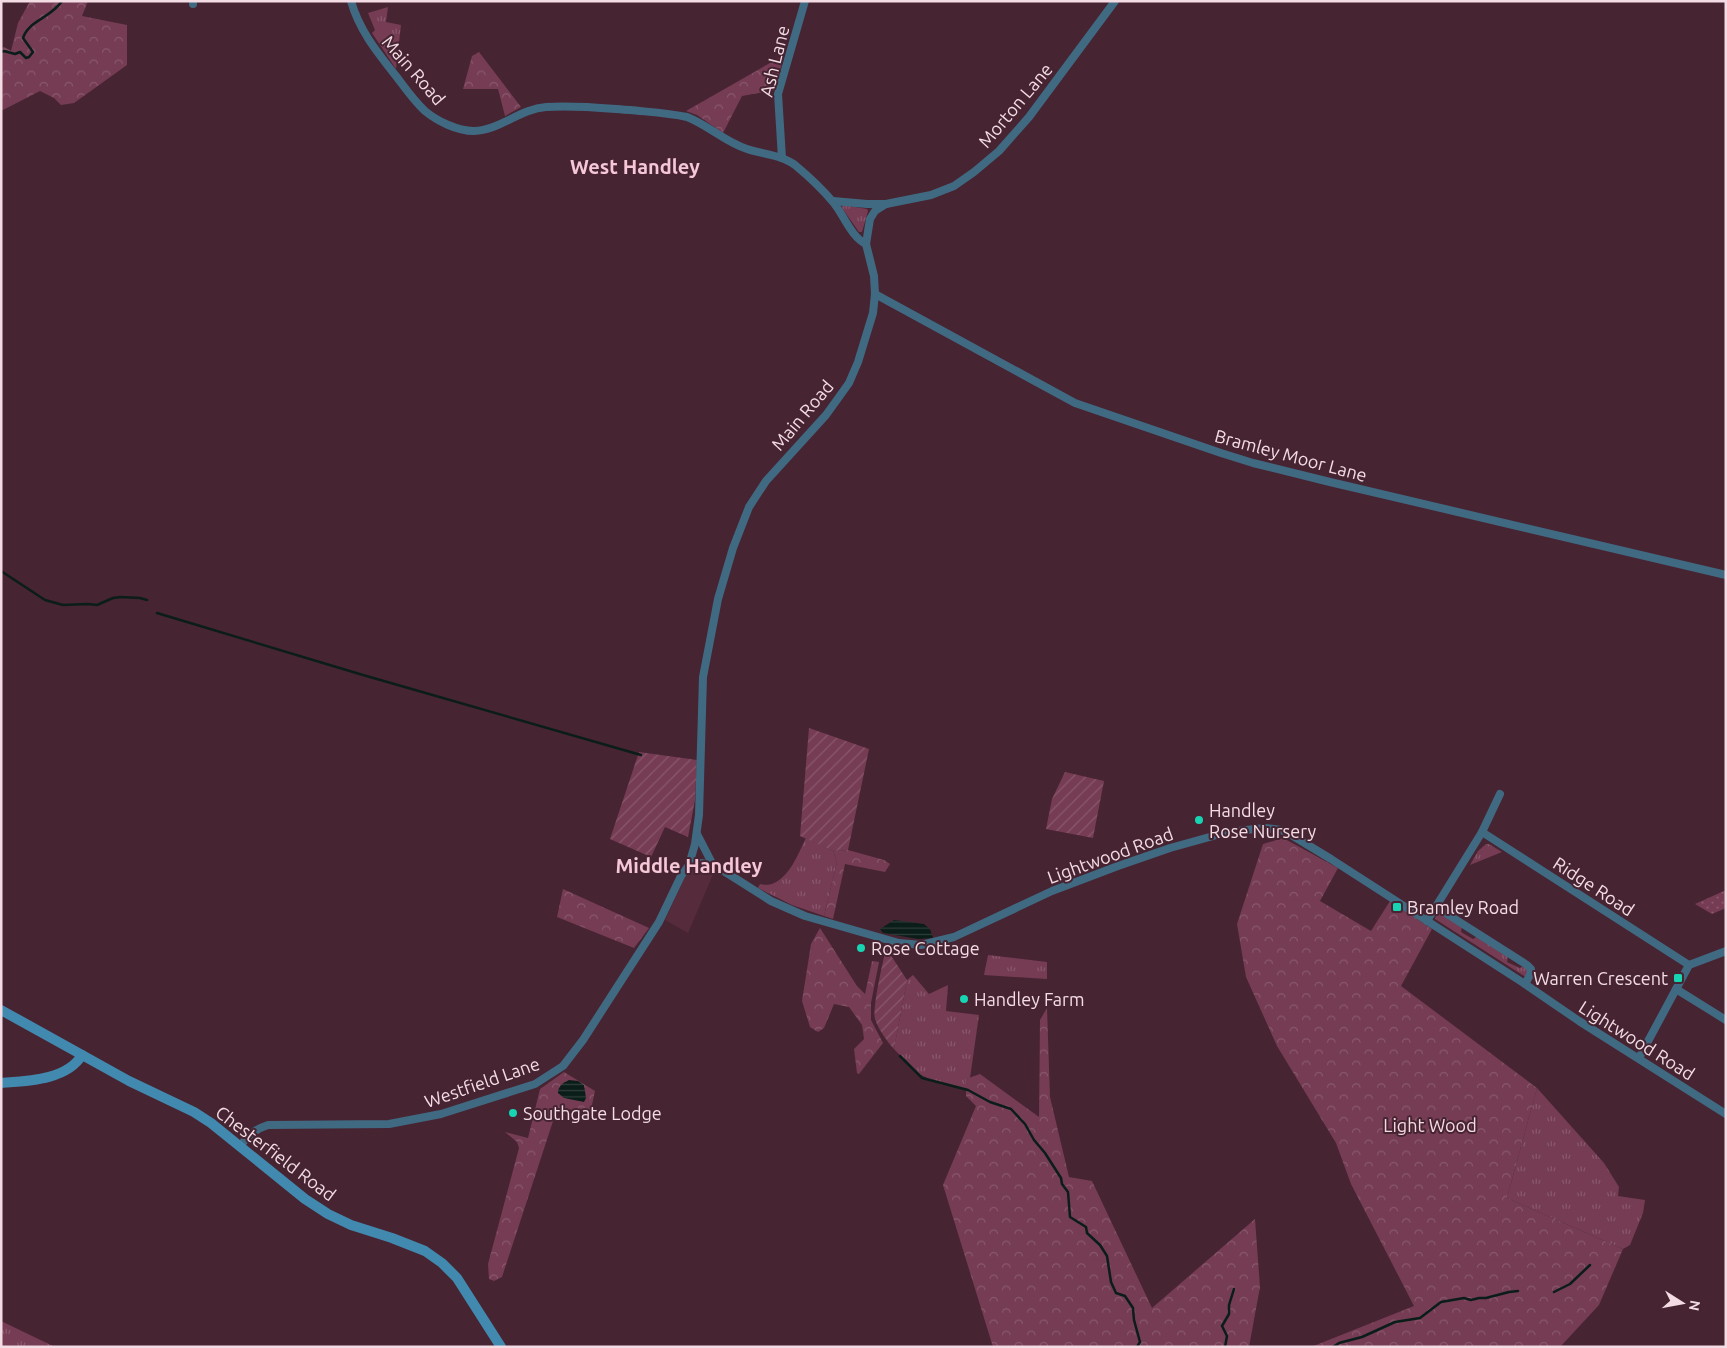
<svg xmlns="http://www.w3.org/2000/svg" width="1727" height="1348" font-family="Ubuntu,sans-serif">
  <defs>
    <pattern id="grass-tufts" width="24" height="20" patternUnits="userSpaceOnUse" patternTransform="scale(1.25)"><rect width="24" height="20" fill="#753c54"/><path d="M3 7l-1-3M5 7V3M7 7l1-3M15 17l-1-3M17 17v-4M19 17l1-3" fill="none" stroke="#89586c"/></pattern>
    <pattern id="forest-crowns" width="20" height="18" patternUnits="userSpaceOnUse" patternTransform="scale(1.25)"><rect width="20" height="18" fill="#753c54"/><path d="M2 6a3 3 0 1 1 6 0M12 15a3 3 0 1 1 6 0" fill="none" stroke="#89586c"/></pattern>
    <pattern id="park-dots" width="8" height="8" patternUnits="userSpaceOnUse" patternTransform="scale(1.25)"><rect width="8" height="8" fill="#753c54"/><path d="M2 2h.1M6 6h.1" fill="none" stroke="#89586c" stroke-width="1.8" stroke-linecap="round"/></pattern>
    <pattern id="garden-furrows" width="10" height="10" patternUnits="userSpaceOnUse" patternTransform="scale(1.25)"><rect width="10" height="10" fill="#753c54"/><path d="M-1 1l2-2M0 10L10 0M9 11l2-2" fill="none" stroke="#89586c"/></pattern>
    <pattern id="water-rules" width="6" height="5" patternUnits="userSpaceOnUse" patternTransform="scale(1.25)"><rect width="6" height="5" fill="#0a1d18"/><path d="M0 2.5h6" fill="none" stroke="#2e3d39"/></pattern>
  </defs>
  <rect width="100%" height="100%" fill="#472432"/>
  <!-- built -->
  <path fill="#562b3c" d="M697,867H702L714,872L688,933L665,920L684,878L691,870Z"/>
  <!-- grass -->
  <g fill="url(#grass-tufts)">
    <path d="M388,7L386,22L401,25L396,69L372,33L375,30L368,13Z"/>
    <path d="M843,205L867,209L868,211L862,232H859L842,208Z"/>
    <path d="M806,838L833,851L837,862L824,916L792,905L758,888L760,884C764,885 769,885 772,884C790,877 798,854 806,838Z"/>
    <path d="M1486,844H1489L1502,852L1470,865L1478,851Z"/>
    <path d="M1438,913L1462,926L1461,932L1473,939L1478,936L1508,956L1507,962L1520,968L1524,966L1528,970L1527,978L1435,919L1436,915Z"/>
    <path d="M988,955L1047,962V979L984,975Z"/>
    <path d="M913,975L929,994L948,985L946,1011L979,1015L970,1078L966,1079V1089L940,1084L917,1073L894,1049L907,980Z"/>
    <path d="M1537,1088L1604,1163L1619,1187L1618,1196L1645,1200L1643,1213L1630,1245L1623,1249L1507,1198Z"/>
    <path d="M1,1321L55,1347H1Z"/>
  </g>
  <!-- forest -->
  <g fill="url(#forest-crowns)">
    <path d="M30,1H88L82,16L127,25V65L74,103L61,105L54,98L40,91L1,111V48L4,47L11,51L18,23Z"/>
    <path d="M479,52L521,107L505,116L498,89H463L472,56Z"/>
    <path d="M784,55L775,90L742,96L723,133L697,115L686,111Z"/>
    <path d="M1283,838L1338,868L1320,901L1371,931L1390,901L1432,929L1401,986L1537,1088L1507,1198L1623,1249L1599,1305L1560,1347H1311L1414,1306L1351,1184L1336,1143L1277,1046L1246,977L1237,924L1263,844Z"/>
    <path d="M848,850L884,860L890,864L885,872L845,864L833,919L824,916L837,862L833,851Z"/>
    <path d="M563,889L649,928L634,948L557,917Z"/>
    <path d="M820,928L857,986L865,994L872,961L879,962L871,1003V1020L883,1043L859,1074L857,1073L854,1049L864,1039L862,1025L849,1007L834,1004L824,1028L818,1032L810,1027L802,1001L811,944Z"/>
    <path d="M1047,1008L1050,1097L1069,1177L1092,1181L1152,1308L1255,1219L1260,1287L1249,1347H993L943,1185L976,1106L966,1096V1079L980,1074L1039,1117L1040,1020Z"/>
    <path d="M564,1072L595,1091L590,1114L564,1108L556,1112L502,1277L494,1281L489,1279L488,1264L519,1148L517,1142L505,1132L528,1138L540,1089Z"/>
  </g>
  <!-- park -->
  <path fill="url(#park-dots)" d="M1726,890V908L1712,914L1695,904Z"/>
  <!-- garden -->
  <g fill="url(#garden-furrows)">
    <path d="M809,728L869,749L848,850L833,851L800,836Z"/>
    <path d="M639,752L697,760L695,800L688,837L665,827L651,857L610,839Z"/>
    <path d="M1065,772L1104,781L1093,838L1046,829L1052,799Z"/>
    <path d="M886,948L907,980L894,1049C888,1043 877,1027 875,1019C872,1008 883,962 886,948Z"/>
  </g>
  <!-- water -->
  <g fill="url(#water-rules)">
    <path d="M894,920L924,924L930,929L933,938L918,939L883,933L880,929Z"/>
    <path d="M569,1080L578,1081L584,1085L586,1098L584,1102L564,1098L558,1093C558,1086 563,1083 569,1080Z"/>
  </g>
  <g fill="none" stroke-linecap="round" stroke-linejoin="round">
    <!-- stream -->
    <g stroke="#0a1d18" stroke-width="2.5">
      <path d="M1,52L4,51L15,54L20,52L26,58L29,57L33,52L23,38C29,20 51,18 62,1"/>
      <path d="M1,571L45,600L63,605L88,604L97,605L113,598L121,597L140,598L147,600"/>
      <path d="M157,613L363,675L641,755"/>
      <path d="M900,1056L922,1078L968,1090L990,1102L1011,1109L1025,1124L1034,1140L1045,1153L1061,1178L1062,1184L1068,1192L1070,1217L1086,1227L1087,1233L1100,1245L1107,1256L1111,1282L1116,1293L1125,1296L1133,1308L1134,1320L1140,1342L1137,1347"/>
      <path d="M1554,1292L1570,1284L1590,1265"/>
      <path d="M1225,1347L1227,1336L1222,1326L1229,1314V1305L1234,1289"/>
      <path d="M1333,1347L1339,1343L1362,1337L1395,1322L1420,1318L1441,1302L1464,1298L1471,1300L1479,1298H1486L1509,1292L1518,1291"/>
    </g>
    <!-- street -->
    <g stroke="#406a82" stroke-width="8">
      <path d="M351,1C359,30 377,52 396,76C405,88 414,101 425,111C437,121 457,131 474,131C500,130 520,109 546,107C574,105 602,108 630,110C649,112 668,113 687,117C708,125 725,142 747,149C762,154 782,155 795,165C807,175 823,190 833,202C844,215 851,237 866,244"/>
      <path d="M193,4V1"/>
      <path d="M782,158L778,94L805,1"/>
      <path d="M833,201L867,204H886"/>
      <path d="M875,294L1075,403L1221,453L1253,463L1330,482L1726,575"/>
      <path d="M1482,832L1689,965"/>
      <path d="M697,834L713,865"/>
      <path d="M689,865C699,861 709,864 719,868L771,901L805,916L899,943L921,945L954,937L1052,891L1118,866L1170,848L1224,833L1246,830L1265,828L1281,830L1293,836L1331,859L1525,984L1579,1021L1726,1114"/>
      <path d="M1436,907L1527,965L1531,969L1530,975L1525,984"/>
      <path d="M1427,921L1482,832L1500,794"/>
      <path d="M1676,989L1726,1020"/>
      <path d="M1639,1058L1689,965L1726,951"/>
      <path d="M240,1146C248,1136 255,1129 268,1125L389,1124L441,1114L535,1084L563,1066L583,1040L659,922L681,876L689,865L695,844L699,815L703,677L718,599L733,548L749,507L766,481L826,415L839,397L849,383L858,362L873,313L875,294L874,276L866,244L870,219L875,211L886,204L931,195L954,186L974,172L999,151L1029,117L1115,1"/>
    </g>
    <!-- secondary -->
    <g stroke="#4289af" stroke-width="10">
      <path d="M1,1010L129,1081L194,1112L211,1123L305,1199L328,1214L351,1225L392,1238L425,1251L442,1263L457,1278L501,1347"/>
      <path d="M1,1083C28,1081 67,1080 82,1055"/>
    </g>
  </g>
  <!-- markers -->
  <g fill="#17d5b2" stroke="#472432" stroke-width="2">
    <circle cx="1199" cy="820" r="5"/>
    <rect x="1392" y="902" width="10" height="10" rx="2.5"/>
    <circle cx="861" cy="948" r="5"/>
    <rect x="1673" y="973" width="10" height="10" rx="2.5"/>
    <circle cx="964" cy="999" r="5"/>
    <circle cx="513" cy="1113" r="5"/>
  </g>
  <g text-anchor="middle" dominant-baseline="central" stroke-width="4" stroke-linejoin="round" paint-order="stroke">
    <!-- street labels -->
    <g font-size="18" fill="#f3dce4" stroke="#472432">
      <text transform="translate(774 61) rotate(-76)">Ash Lane</text>
      <text transform="translate(414 70) rotate(49)">Main Road</text>
      <text transform="translate(1015 105) rotate(-50)">Morton Lane</text>
      <text transform="translate(802 415) rotate(-50)">Main Road</text>
      <text transform="translate(1291 455) rotate(15)">Bramley Moor Lane</text>
      <text transform="translate(1110 855) rotate(-20)">Lightwood Road</text>
      <text transform="translate(1594 886) rotate(33)">Ridge Road</text>
      <text transform="translate(1637 1040) rotate(32)">Lightwood Road</text>
      <text transform="translate(482 1082) rotate(-19)">Westfield Lane</text>
      <text transform="translate(276 1153) rotate(37)">Chesterfield Road</text>
    </g>
    <!-- poi labels -->
    <g font-size="18" fill="#f3dce4" stroke="#472432" text-anchor="start">
      <text x="1209" y="810">Handley<tspan x="1209" dy="21">Rose Nursery</tspan></text>
      <text x="1407" y="907">Bramley Road</text>
      <text x="871" y="948">Rose Cottage</text>
      <text x="1668" y="978" text-anchor="end">Warren Crescent</text>
      <text x="974" y="999">Handley Farm</text>
      <text x="523" y="1113">Southgate Lodge</text>
    </g>
    <!-- park labels -->
    <g font-size="18" fill="#f5d9e2" stroke="#472432">
      <text x="1430" y="1125">Light Wood</text>
    </g>
    <!-- quarter labels -->
    <g font-size="20" font-weight="bold" fill="#f5c7d7" stroke="#472432">
      <text x="635" y="166">West Handley</text>
      <text x="689" y="865">Middle Handley</text>
    </g>
  </g>
  <!-- border -->
  <rect width="1727" height="1348" fill="none" stroke="#f3dce4" stroke-width="5"/>
  <!-- north arrow -->
  <g transform="translate(1682 1303) rotate(101)" stroke="#472432" stroke-width="4" paint-order="stroke">
  <path d="M0-4L9 19L0 12L-9 19Z" fill="#f3dce4"/>
  <text y="-8" font-size="14" font-weight="bold" text-anchor="middle" fill="#f3dce4">N</text>
  </g>
</svg>
